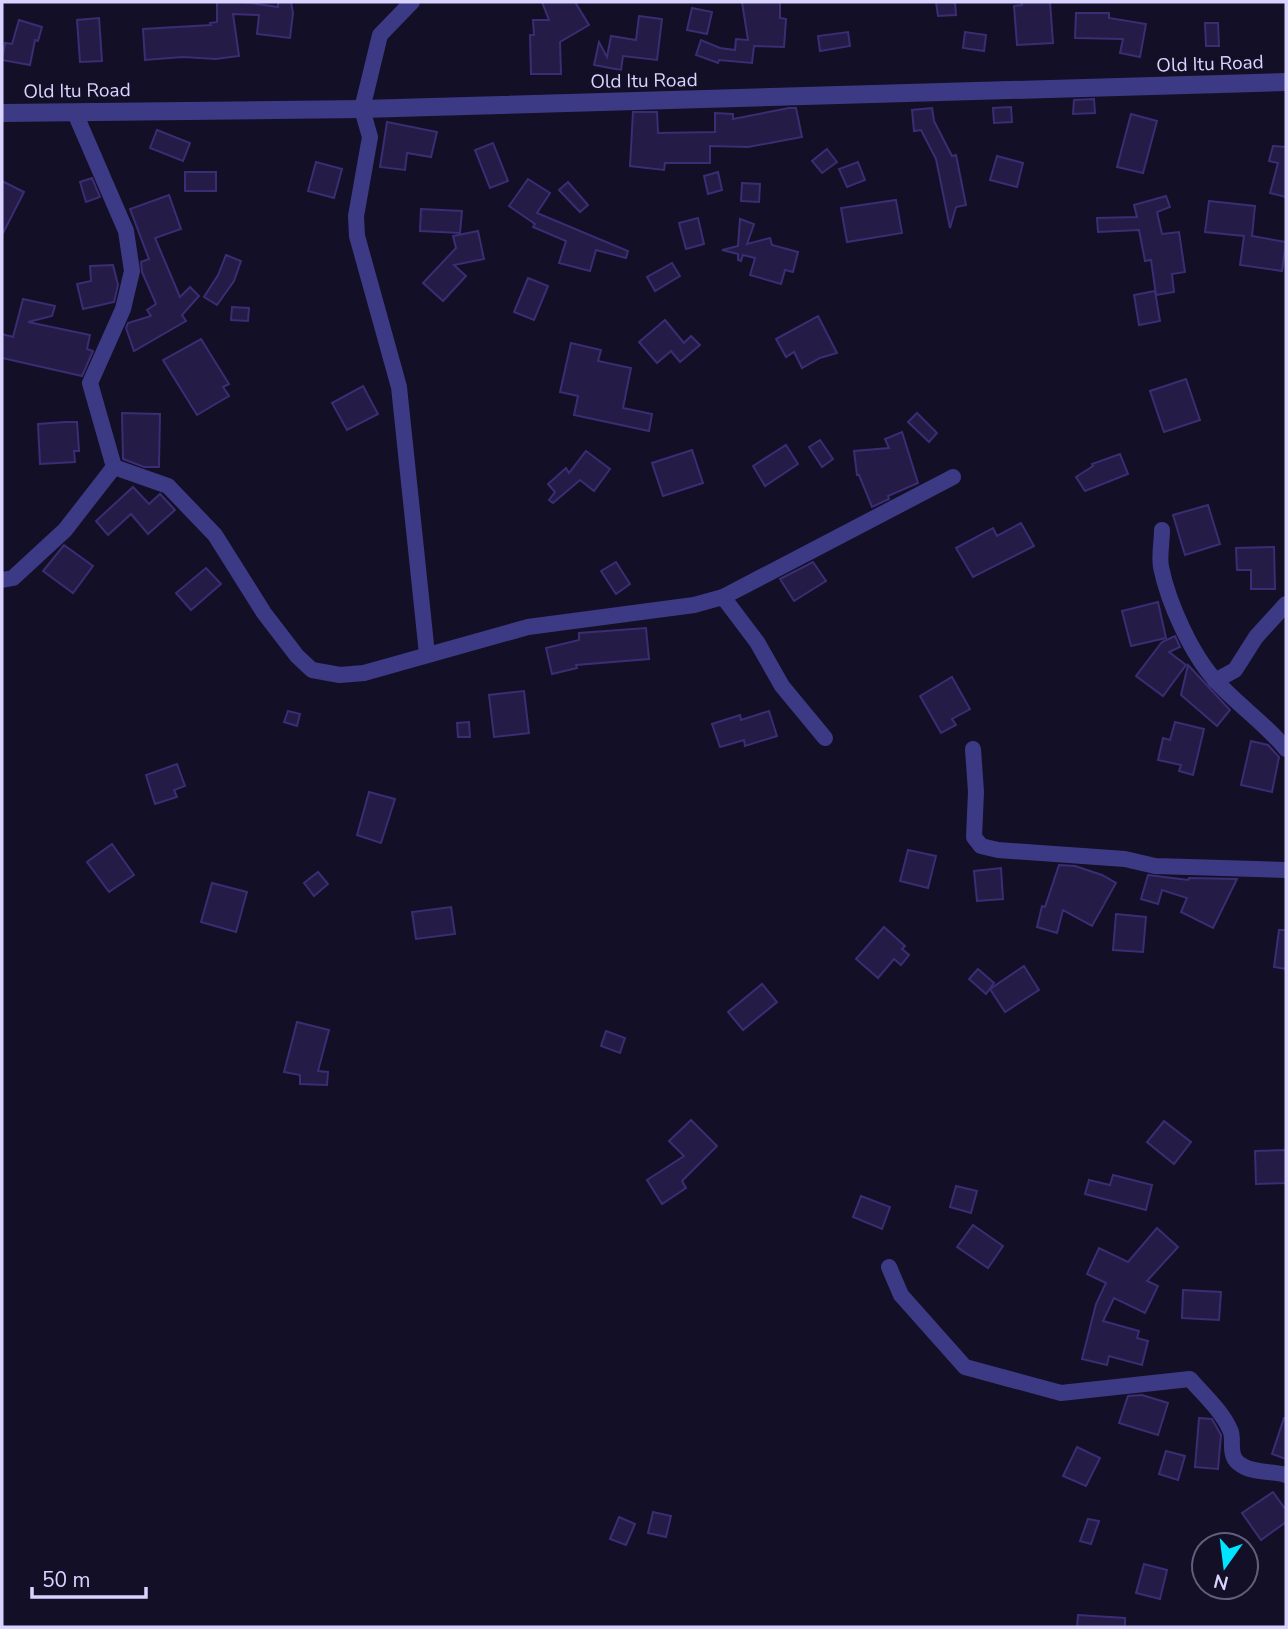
<svg xmlns="http://www.w3.org/2000/svg" width="1288" height="1629" font-family="'Nunito Sans',sans-serif">
  <rect width="100%" height="100%" fill="#130f26"/>
  <!-- building -->
  <g fill="#241b47" stroke="#3b2d73" stroke-width="2">
    <path d="M217,2H243L278,7V2H291L293,13L290,38L257,34L259,15L233,14L239,56L216,59L183,57L145,60L143,29L211,25L210,23L217,22Z"/>
    <path d="M542,2H575L589,25L560,42L561,74H531L530,35H534L533,20H549Z"/>
    <path d="M742,2H780V18L786,19L784,47L754,46L752,63L719,60L718,63L696,55L701,40L720,48L735,50L736,39L748,40Z"/>
    <path d="M936,2H955L956,15L938,16Z"/>
    <path d="M1022,2H1050L1053,43L1017,45L1014,6L1022,5Z"/>
    <path d="M692,8L712,12L707,34L687,30Z"/>
    <path d="M1076,13H1109V18L1146,24L1140,57L1120,53L1123,39L1075,38Z"/>
    <path d="M639,16L662,19L657,60L623,56L621,70L594,65L599,42L607,57L611,36L636,40Z"/>
    <path d="M99,18L102,61L80,62L77,20Z"/>
    <path d="M19,20L42,27L38,41L35,40L30,65L2,60L5,43L12,44Z"/>
    <path d="M1205,23H1218L1219,46H1206Z"/>
    <path d="M848,32L850,46L820,51L818,36Z"/>
    <path d="M965,32L986,35L984,51L963,48Z"/>
    <path d="M1094,99L1095,113L1073,114L1074,100Z"/>
    <path d="M1011,107L1012,122L994,123L993,108Z"/>
    <path d="M789,108H796L802,137L748,147L710,146V163H665L664,170L630,166L633,112H657L658,133L715,132V113L733,114V119Z"/>
    <path d="M932,108L934,121L952,156L956,155L966,205L956,207L950,228L936,159L921,130L914,131L912,110Z"/>
    <path d="M1131,114L1157,121L1143,173L1117,167Z"/>
    <path d="M387,122L437,132L431,157L407,153L405,170L380,167Z"/>
    <path d="M157,130L190,143L183,161L150,148Z"/>
    <path d="M493,143L508,181L490,188L475,150Z"/>
    <path d="M1273,146L1286,147V197L1270,193L1278,163L1269,161Z"/>
    <path d="M827,149L837,162L822,173L812,161Z"/>
    <path d="M997,156L1023,163L1017,187L990,180Z"/>
    <path d="M316,162L342,169L334,198L308,191Z"/>
    <path d="M858,162L865,180L847,187L839,169Z"/>
    <rect x="185" y="172" width="31" height="19"/>
    <path d="M718,172L722,190L708,194L704,176Z"/>
    <path d="M92,178L100,197L86,202L80,182Z"/>
    <path d="M528,179L550,193L537,213L628,251L626,258L596,250L590,271L559,263L566,241L533,227L535,224L509,206Z"/>
    <path d="M2,181L24,192L2,235Z"/>
    <path d="M568,182L588,205L580,212L559,190Z"/>
    <path d="M742,183L760,184L759,202L741,201Z"/>
    <path d="M169,195L181,229L155,238L180,297L190,287L199,296L182,315L186,321L134,351L126,328L128,323L151,316L147,310L156,304L142,272L141,262L149,259L130,209Z"/>
    <path d="M1166,196L1170,207L1157,212L1162,234L1179,232L1185,272L1172,274L1174,292L1156,295L1151,260L1145,261L1139,230L1098,232L1097,218L1137,217L1134,205Z"/>
    <path d="M896,200L902,233L847,242L841,208Z"/>
    <path d="M1209,201L1255,206L1252,236L1286,242L1282,271L1240,265L1244,236L1205,232Z"/>
    <path d="M421,209L462,211L460,233L420,231Z"/>
    <path d="M698,218L704,244L686,249L679,223Z"/>
    <path d="M740,219L754,224L747,244L770,238L772,245L798,252L793,272L785,270L781,284L750,275L755,258L743,255L741,261L738,260V254L722,250L738,246Z"/>
    <path d="M478,231L484,259L454,265L466,276L443,301L423,283L456,248L453,236Z"/>
    <path d="M226,255L241,261L234,281L217,305L204,297L218,275Z"/>
    <path d="M672,263L680,276L655,291L647,277Z"/>
    <path d="M113,265L118,285L114,302L83,309L77,284L91,281L90,266Z"/>
    <path d="M528,278L548,286L534,320L514,312Z"/>
    <path d="M1155,291L1160,321L1139,325L1134,295Z"/>
    <path d="M23,299L55,306L52,316L28,322L90,335L87,349L93,351L82,376L2,358V334L13,337Z"/>
    <path d="M232,307L249,308L248,321L231,320Z"/>
    <path d="M818,316L837,353L820,358L802,368L794,352L786,357L776,339Z"/>
    <path d="M665,320L684,343L691,336L700,345L680,362L671,351L657,363L639,342Z"/>
    <path d="M201,339L229,384L223,387L229,396L197,415L163,360Z"/>
    <path d="M571,343L601,350L598,361L631,368L623,408L652,414L649,431L574,415L578,396L560,392Z"/>
    <path d="M1186,379L1200,420L1164,432L1150,391Z"/>
    <path d="M363,386L378,414L347,430L332,403Z"/>
    <path d="M122,413L160,414L159,467H144L123,459Z"/>
    <path d="M917,413L937,433L929,442L908,422Z"/>
    <path d="M65,422H77L79,451H74L75,462L40,464L38,424Z"/>
    <path d="M902,432L918,483L888,496L889,499L872,507L859,475H857L854,451L889,448L885,439Z"/>
    <path d="M820,440L833,459L822,467L809,447Z"/>
    <path d="M786,445L798,464L765,486L753,466Z"/>
    <path d="M692,450L703,483L663,496L652,463Z"/>
    <path d="M586,451L610,469L594,491L580,480L553,503L549,500L555,492L548,484L566,468L569,473Z"/>
    <path d="M1120,454L1128,474L1085,491L1076,477L1093,466L1092,464Z"/>
    <path d="M133,487L149,504L160,494L175,510L148,534L131,514L108,535L96,521Z"/>
    <path d="M1208,505L1220,544L1185,555L1173,515Z"/>
    <path d="M1021,523L1034,546L973,577L956,548L993,528L997,536Z"/>
    <path d="M64,545L93,566L73,593L43,571Z"/>
    <path d="M1274,547L1275,589H1251V570H1237L1236,548Z"/>
    <path d="M616,562L630,584L616,594L601,571Z"/>
    <path d="M813,562L826,581L794,601L780,579Z"/>
    <path d="M206,568L221,584L191,610L176,593Z"/>
    <path d="M1158,602L1166,638L1131,646L1122,611Z"/>
    <path d="M646,628L649,659L576,665L577,668L552,674L546,648L579,640V633Z"/>
    <path d="M1175,636L1180,647L1169,652L1186,665L1163,696L1136,676L1162,642Z"/>
    <path d="M1188,665L1230,710L1217,726L1181,695Z"/>
    <path d="M952,677L970,709L952,719L956,725L941,733L920,696Z"/>
    <path d="M524,691L529,733L494,737L489,695Z"/>
    <path d="M288,711L300,714L297,726L284,722Z"/>
    <path d="M769,711L777,736L745,746L744,740L720,747L712,724L740,715L741,720Z"/>
    <path d="M469,722L470,737H458L457,723Z"/>
    <path d="M1175,722L1204,729L1193,775L1179,771L1181,765L1158,760L1163,738L1170,740Z"/>
    <path d="M1251,741L1268,745L1279,757L1272,792L1241,785Z"/>
    <path d="M177,764L185,786L174,790L177,797L155,804L146,775Z"/>
    <path d="M369,792L395,799L381,843L357,835Z"/>
    <path d="M112,844L134,875L109,892L87,862Z"/>
    <path d="M908,850L936,856L928,888L900,881Z"/>
    <path d="M1059,865L1075,866L1102,875L1116,883L1092,926L1063,910L1057,933L1037,927L1042,906L1045,907Z"/>
    <path d="M1001,868L1003,899L977,901L974,871Z"/>
    <path d="M318,872L328,884L314,896L304,883Z"/>
    <path d="M1148,875L1188,880L1189,878L1237,879L1213,928L1181,912L1187,898L1162,890L1158,904L1141,899Z"/>
    <path d="M212,883L247,892L236,932L201,922Z"/>
    <path d="M451,907L455,934L416,939L412,912Z"/>
    <path d="M1116,914L1146,917L1143,952L1113,950Z"/>
    <path d="M884,927L905,946L902,949L909,955L901,965L894,959L878,978L856,959Z"/>
    <path d="M1279,930H1286V969L1274,967Z"/>
    <path d="M1024,966L1039,990L1005,1012L990,989Z"/>
    <path d="M978,969L994,983L986,994L969,979Z"/>
    <path d="M762,984L777,1002L743,1030L728,1012Z"/>
    <path d="M297,1022L329,1030L318,1071L328,1072L327,1085L300,1084V1075L284,1072Z"/>
    <path d="M606,1031L625,1038L620,1053L601,1046Z"/>
    <path d="M691,1120L717,1146L682,1181L686,1188L662,1204L647,1180L684,1156L669,1141Z"/>
    <path d="M1164,1121L1191,1142L1174,1164L1147,1142Z"/>
    <path d="M1286,1150V1183L1256,1184L1255,1151Z"/>
    <path d="M1113,1175L1152,1185L1146,1210L1085,1194L1089,1180L1110,1185Z"/>
    <path d="M956,1186L977,1191L971,1213L950,1207Z"/>
    <path d="M861,1196L890,1207L882,1229L853,1217Z"/>
    <path d="M973,1225L1003,1246L988,1268L957,1247Z"/>
    <path d="M1157,1228L1178,1247L1147,1281L1158,1286L1145,1313L1114,1298L1103,1321L1139,1331L1137,1338L1148,1341L1142,1365L1109,1356L1107,1365L1082,1359L1096,1304L1106,1283L1087,1274L1099,1248L1128,1262Z"/>
    <path d="M1183,1290L1221,1292L1219,1320L1182,1318Z"/>
    <path d="M1142,1395L1168,1403L1158,1435L1119,1423L1128,1396Z"/>
    <path d="M1199,1418L1212,1419L1221,1435L1218,1469L1195,1467Z"/>
    <path d="M1284,1418H1286V1459L1272,1454Z"/>
    <path d="M1077,1447L1100,1458L1086,1486L1063,1476Z"/>
    <path d="M1166,1451L1185,1456L1178,1480L1159,1474Z"/>
    <path d="M1273,1492L1286,1510V1522L1261,1540L1242,1513Z"/>
    <path d="M653,1512L671,1516L666,1537L648,1533Z"/>
    <path d="M619,1517L635,1524L626,1545L610,1539Z"/>
    <path d="M1088,1519L1099,1521L1091,1544L1080,1541Z"/>
    <path d="M1144,1564L1167,1570L1160,1599L1136,1593Z"/>
    <path d="M1078,1615L1125,1618V1627H1077Z"/>
  </g>
  <g fill="none" stroke-linecap="round" stroke-linejoin="round">
    <!-- minor -->
    <g stroke="#3d3a85" stroke-width="16">
      <path d="M412,2L380,35L362,109L370,137L356,216L357,236L399,387L427,654"/>
      <path d="M75,113L126,231L132,271L123,309L90,383L114,467"/>
      <path d="M114,467L168,486L215,535L264,613L297,656L312,670L340,675L364,673L528,627L694,605L723,597L953,477"/>
      <path d="M1162,530C1162,542 1159,556 1161,567C1168,602 1192,656 1217,682C1239,706 1266,724 1286,749"/>
      <path d="M2,580L13,578L65,530L114,467"/>
      <path d="M723,597L757,642L782,686L825,738"/>
      <path d="M1215,681L1235,670L1256,637L1286,604"/>
      <path d="M973,749L976,792L974,837L981,846L998,850L1125,859L1155,866L1286,870"/>
      <path d="M889,1267L901,1295L965,1367L1061,1393L1190,1379C1204,1395 1223,1412 1231,1432C1234,1443 1227,1458 1243,1466C1254,1473 1273,1471 1286,1475"/>
    </g>
    <!-- tertiary -->
    <path stroke="#3d3a85" stroke-width="18" d="M2,113L362,109L1286,82"/>
  </g>
  <g text-anchor="middle" dominant-baseline="central" stroke-width="7" stroke-linejoin="round" paint-order="stroke">
    <!-- street labels -->
    <g font-size="19" fill="#d9d4ff" stroke="#130f26">
      <text transform="translate(1210 64) rotate(-2)">Old Itu Road</text>
      <text transform="translate(644 81) rotate(-1)">Old Itu Road</text>
      <text transform="translate(77 91) rotate(-1)">Old Itu Road</text>
    </g>
  </g>
  <!-- border -->
  <rect width="1288" height="1629" fill="none" stroke="#d9d4ff" stroke-width="7"/>
  <!-- north arrow -->
  <g transform="translate(1225 1566) rotate(194)"><circle r="33" fill="#130f26" stroke="#625e7d" stroke-width="2"/>
  <path d="M0-5L12 26L0 18L-12 26Z" fill="#00e5ff"/>
  <text y="-10" font-size="19" font-weight="bold" text-anchor="middle" fill="#d9d4ff">N</text>
  </g>
  <!-- scale -->
  <path d="M32 1587v10h114v-10" fill="none" stroke="#d9d4ff" stroke-width="3.5"/>
  <text x="42" y="1587" font-size="21" fill="#d9d4ff" stroke="#130f26" stroke-width="5" paint-order="stroke">50 m</text>
</svg>
